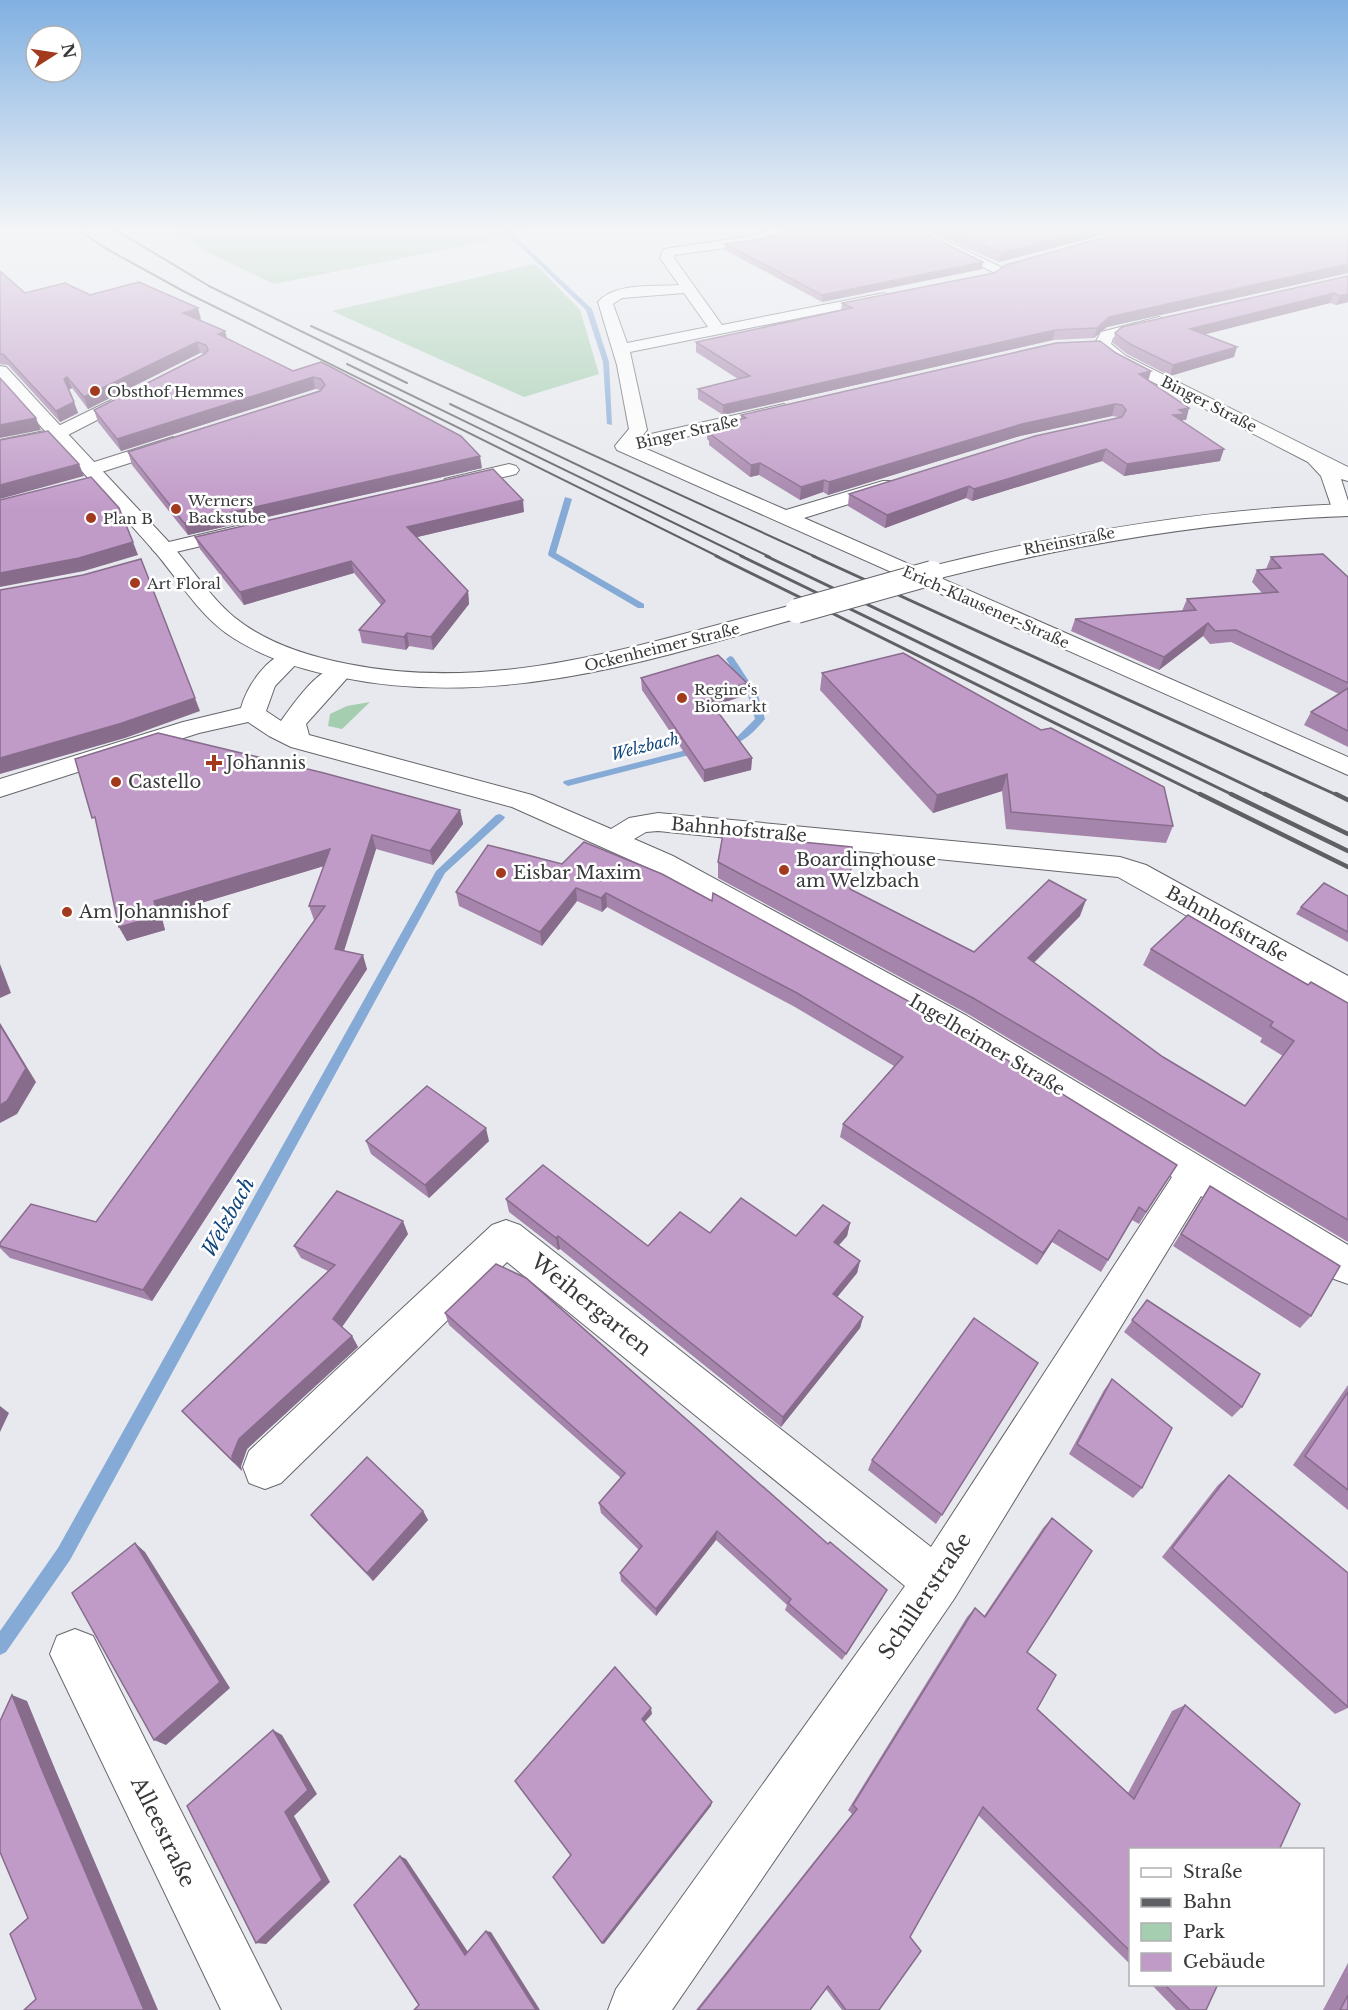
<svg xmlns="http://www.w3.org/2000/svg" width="1348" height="2010" font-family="'Libre Baskerville',serif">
  <rect width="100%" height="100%" fill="#e7e9ee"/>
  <!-- green -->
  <g fill="#a4ceaf">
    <path d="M167,227H521L526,233L274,284L203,250Z"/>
    <path d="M535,264L580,310L599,374L524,397L332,311Z"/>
    <path d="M370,702L342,729L328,726L330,714L347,706Z"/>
  </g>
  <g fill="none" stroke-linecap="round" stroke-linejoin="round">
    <!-- stream -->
    <g fill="#85aad6" fill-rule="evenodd">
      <path d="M500,227H505L592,309L609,362L612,425L607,424L603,362L586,310Z"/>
      <path d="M565,497L572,499L556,553L644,604V608H638L549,556L548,554Z"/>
      <path d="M730,656L733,657L758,695L765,719C753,733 740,747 721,745V741L737,737L755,719L748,695L726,659Z"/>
      <path d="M698,747L703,750L701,752L568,786L563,783L564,781Z"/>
      <path d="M500,814L505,817L504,819L445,873L70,1560L6,1652L0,1655V1631L58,1548L436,871L496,815Z"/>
    </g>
    <!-- minor casing -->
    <g stroke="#65666b" stroke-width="2">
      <g id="minor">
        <path d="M778,227H810L761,243L675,255L674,258L722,325L884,293L891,297L884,301L630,352L647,430L642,436L784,404L793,409L790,413L642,447L786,510L883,481H897L900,485L897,489L804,518L1348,757V775L617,450L615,446L629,429L617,365L598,302C615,282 655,287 679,285L660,258L664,249L758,235ZM684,293L708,327L627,343L613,304L622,298Z"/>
        <path d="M900,227H917L1005,269L998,273L993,272Z"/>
        <path d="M134,389L143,394L140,398L62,438L0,452V440L50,430Z"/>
        <path d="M173,437L182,443L180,447L92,475L82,469L85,465Z"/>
        <path d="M509,464L516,466L519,470L516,474L452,489L442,483L445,479Z"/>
        <path d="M241,525L248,527L251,531L248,535L163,555L156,553L152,549L156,545Z"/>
        <path d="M291,650L299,652L303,657L275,686L266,711L281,721C295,702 323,659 349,666L352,671L349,676L306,724L309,735L532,795L611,829L629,818L658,813L1120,857L1146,865L1348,976V1003L1336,1000L1118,877L658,831L646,832L634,839L673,856L967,1016L1348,1245V1284L1334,1279L1201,1196L954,1599L672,2010H608L616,1989L905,1586L507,1262L281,1483L265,1489L249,1483L243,1467L249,1451L492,1225L506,1220L520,1225L931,1547L1172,1177L943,1034L653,870L512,807L291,747L269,736L248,722L199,733L0,797V779L183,722L241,708C247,685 268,656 291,650Z"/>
        <path d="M75,1629L93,1636L281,2010H221L50,1654L57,1636Z"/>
      </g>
    </g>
    <!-- tertiary casing -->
    <g stroke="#65666b" stroke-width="2">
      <path id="tertiary" d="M1159,317L1167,322L1164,325L1113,338L1111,344L1126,356L1348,467V481L1341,479L1348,501V514H1334L1321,476L1308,462L1114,362L1094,345L1101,332Z"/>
    </g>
    <!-- secondary casing -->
    <g stroke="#65666b" stroke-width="2">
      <g id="secondary">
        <path d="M0,366L6,367C59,425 113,482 167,540C190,565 208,595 234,617C266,643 307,656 348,664C503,695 649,641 797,604L805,606L808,611L805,616C654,660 498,710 339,677C299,669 260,657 226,633C197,612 178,579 155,552C104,494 51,439 0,381Z"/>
        <path d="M1348,504V516C1206,521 1070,545 932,580L924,578L921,573L924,568C1064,533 1203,509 1348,504Z"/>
      </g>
    </g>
    <!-- minor -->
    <use href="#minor" fill="#fff" fill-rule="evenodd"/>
    <!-- tertiary -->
    <use href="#tertiary" fill="#fff" fill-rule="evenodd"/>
    <!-- secondary -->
    <use href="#secondary" fill="#fff" fill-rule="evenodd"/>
    <!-- rail-far2 -->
    <g stroke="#5f6063" stroke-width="2">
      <path d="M74,227L105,248L185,292L719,557"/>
      <path d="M111,227L209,286L407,383"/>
      <path d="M311,326L816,557"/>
      <path d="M347,364L744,557"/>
      <path d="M450,404L770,557"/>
    </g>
    <!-- rail-far1 -->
    <g stroke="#5f6063" stroke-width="3">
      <path d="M716,556L1203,796"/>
      <path d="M741,556L1235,796"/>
      <path d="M766,556L1268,796"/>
      <path d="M813,556L1339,796"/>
    </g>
    <!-- rail -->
    <g stroke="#5f6063" stroke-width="4.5">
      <path d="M1200,794L1348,867"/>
      <path d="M1231,794L1348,851"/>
      <path d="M1265,794L1348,834"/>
      <path d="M1336,794L1348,800"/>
    </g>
    <!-- secondary-bridge casing -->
    <g stroke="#65666b" stroke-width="26" stroke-linecap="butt">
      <path id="secondary-bridge" d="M797,611L932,573"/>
    </g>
    <!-- secondary-bridge -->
    <use href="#secondary-bridge" stroke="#fff" stroke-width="24"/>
  </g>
  <!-- wall -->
  <g fill="#a685ac">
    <path d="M920,227H1133L999,262Z"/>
    <path d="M1348,227V273L1107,327L1094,338L1053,340L723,415L698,399V389L738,379L696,352V342L841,310L842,303Z"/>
    <path d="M762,239L982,269L822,302L725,250V244Z"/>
    <path d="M0,271L25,293L90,295L201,319L199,320L227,339L293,371L321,362L482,468L188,535L132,465L128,452L321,390L315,389L121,451L98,422L94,410L204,354L200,353L88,409L72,388L69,390L78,413L60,422L8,365L0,364Z"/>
    <path d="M1348,276V302L1336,305L1330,303L1204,334L1234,357L1170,376L1127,354L1113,343L1115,333Z"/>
    <path d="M1148,381L1189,408L1186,420H1183V422L1220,461L1124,476L1102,461L972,501L966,498L885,528L848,506L849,494L1119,418L1118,417L1112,416L1020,436L828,495L823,492L800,500L759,475L750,477L709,445V441L707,439V427L741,419V415Z"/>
    <path d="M524,512L417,537L468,591L469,604L433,650L409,646L406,650L362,643L359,630L381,605L354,573L244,605L200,549L195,537Z"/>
    <path d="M1271,557L1348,577V747L1304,725L1311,712L1339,694L1231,642L1210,644L1203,636L1159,670L1071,631L1075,619L1182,611L1187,599L1262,593L1252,582L1257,570L1266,569Z"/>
    <path d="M822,673L1173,826L1166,843L1006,829L1002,791L933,813L820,690Z"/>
    <path d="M641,678L746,695L714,706L752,758L751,770L704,782L642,690Z"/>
    <path d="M460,810L463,824L433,865L376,849L344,951L367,969L152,1301L10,1258L0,1248V1243L96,1222L315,920H314L309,906L324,866L161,915L165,930L127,941L119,927L97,827Z"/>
    <path d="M718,862L850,889L974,952L1080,916L1034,963L1163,1057L1245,1106L1283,1056L1260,1042L1262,1038L1143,965L1151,949L1308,985L1348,1003V1242L968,1014L718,878Z"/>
    <path d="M562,864L1177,1165L1139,1224L1132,1220L1101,1272L1052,1242L1037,1265L840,1137L843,1124L894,1066L795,1007L607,907L602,912L577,901L542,946L459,906L456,892Z"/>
    <path d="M1348,896V942L1296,914L1301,907Z"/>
    <path d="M366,1141H489L429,1198L371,1154Z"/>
    <path d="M1210,1186L1311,1316L1300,1328L1173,1246Z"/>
    <path d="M506,1199L648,1246L710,1233L796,1236L850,1223L847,1236L839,1245L860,1261L857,1273L837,1297L863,1317L860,1328L781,1427L560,1249L558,1250L509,1212Z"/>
    <path d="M408,1234L342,1327L352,1336L358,1347L247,1449L241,1466L242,1471L192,1422L182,1411L328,1271L301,1258L294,1246Z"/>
    <path d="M1147,1300L1242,1407L1232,1417L1124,1332Z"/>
    <path d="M445,1313L883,1598L842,1660L785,1610L787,1605L716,1540L656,1616L621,1581L620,1573L639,1550L601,1513L599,1503L621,1478L449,1325Z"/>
    <path d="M1031,1374L936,1524L868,1470L872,1460Z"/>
    <path d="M1112,1379L1142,1488L1133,1498L1069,1454L1104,1390Z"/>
    <path d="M1348,1385V1510L1293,1465Z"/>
    <path d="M1229,1475L1348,1573V1708L1335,1714L1162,1557L1218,1485Z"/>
    <path d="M423,1511L428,1520L373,1581L319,1525L311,1515Z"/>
    <path d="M1052,1518L1027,1652L1037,1709L1128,1793L1172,1711L1185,1705L1131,1850V1965L978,1815L910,1937L879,2010H842L826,1989L810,2010H696L852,1814L848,1810L967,1617L975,1608L984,1616L1043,1528Z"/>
    <path d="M1348,1963V2010H1323Z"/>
    <path d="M1151,1984H1218L1206,2010H1176Z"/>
  </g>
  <!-- shaded-wall -->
  <g fill="#876c8c">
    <path d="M1101,227H1133L999,262L1001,253Z"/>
    <path d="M983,262L982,269L822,302V295Z"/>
    <path d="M1348,264V273L1107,327L1094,338L1097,328L1109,317Z"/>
    <path d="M1334,293L1330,303L1187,339L1190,329Z"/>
    <path d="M1348,294V302L1336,305L1340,296Z"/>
    <path d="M198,308L201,319L186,323L183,313Z"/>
    <path d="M1055,330L1053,340L723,415V405Z"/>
    <path d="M225,331L228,342L218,334Z"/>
    <path d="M197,342L200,353L88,409L84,397Z"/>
    <path d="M1237,347L1234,357L1170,376L1173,365Z"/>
    <path d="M1151,371L1148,382L1139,374Z"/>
    <path d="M67,377L72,388L68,390L64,379Z"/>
    <path d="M313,377L315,389L121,451L117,439Z"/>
    <path d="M74,402L78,413L60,422L56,411Z"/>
    <path d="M1115,404L1112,416L1020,436L828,495L829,482L1022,424Z"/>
    <path d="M1189,408L1186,420H1183L1181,426L1173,415L1179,410Z"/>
    <path d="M36,418L41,430L0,438V425Z"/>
    <path d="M1106,449L1102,461L972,501L974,489Z"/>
    <path d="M1224,449L1220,461L1124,476L1127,464Z"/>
    <path d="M480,456L482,468L188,535L184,523Z"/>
    <path d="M760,463L759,475L750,477L751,465Z"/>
    <path d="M79,464L84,476L0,499V485Z"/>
    <path d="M824,480L823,492L800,500L801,487Z"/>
    <path d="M969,486L966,498L885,528L887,515Z"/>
    <path d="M523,500L524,512L409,539L407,527Z"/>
    <path d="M133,542L138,555L84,571L0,587V573Z"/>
    <path d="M351,561L354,573L244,605L240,592Z"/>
    <path d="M468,591L469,604L433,650L431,637Z"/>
    <path d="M1208,623L1203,636L1159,670L1164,657Z"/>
    <path d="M407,633L409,646L406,650L404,637Z"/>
    <path d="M747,683L746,695L706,708V696Z"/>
    <path d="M195,698L200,711L125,738L0,774V758Z"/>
    <path d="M752,758L751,770L704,782V770Z"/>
    <path d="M1007,774L1002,791L933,813L937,795Z"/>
    <path d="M460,810L463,824L433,865L430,851Z"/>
    <path d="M372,835L376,849L340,963L335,949Z"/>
    <path d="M330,849L334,863L161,915L165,930L127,941L119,927L154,901Z"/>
    <path d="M576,888L577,901L542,946L540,932Z"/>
    <path d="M606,893L607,907L602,912L601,898Z"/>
    <path d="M1086,900L1080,916L1022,974L1028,958Z"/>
    <path d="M363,955L367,969L152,1301L143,1290Z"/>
    <path d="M0,964L11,993L0,998Z"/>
    <path d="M0,1023L36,1082L17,1114L0,1123Z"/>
    <path d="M486,1128L489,1141L429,1198L425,1185Z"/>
    <path d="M403,1221L408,1234L339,1331L333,1319Z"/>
    <path d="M850,1223L847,1236L831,1254L834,1242Z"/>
    <path d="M1059,1230L1052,1242L1037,1265L1043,1253Z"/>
    <path d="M558,1236L560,1249L558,1250L556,1238Z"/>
    <path d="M860,1261L857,1273L830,1306L833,1294Z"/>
    <path d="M863,1317L860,1328L781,1427L783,1417Z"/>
    <path d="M352,1336L358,1347L247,1449L241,1466L242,1471L233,1461L232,1456L239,1439Z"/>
    <path d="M0,1406L9,1413L0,1432Z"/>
    <path d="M423,1511L428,1520L373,1581L367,1573Z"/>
    <path d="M717,1531L716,1540L656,1616V1609Z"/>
    <path d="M135,1543L145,1552L230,1688L166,1745L154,1740Z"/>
    <path d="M12,1695L27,1701L55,1769L158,2010H144L40,1765Z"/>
    <path d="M651,1708L652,1714L642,1725V1719Z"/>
    <path d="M273,1730L282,1735L317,1794L294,1816L330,1882L266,1944L256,1943L285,1812Z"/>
    <path d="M712,1802L711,1806L604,1944L602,1943Z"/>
    <path d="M400,1856L406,1859L470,1955H465Z"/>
    <path d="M486,1931L491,1932L540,2010H536Z"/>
  </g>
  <!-- building -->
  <g fill="#c19bc8" stroke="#876c8c" stroke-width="1.5">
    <path d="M816,227H912L983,262L822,295L725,244L762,239L791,229Z"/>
    <path d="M941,227H1101L1001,253Z"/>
    <path d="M1141,227H1348V264L1109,317L1097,328L1055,330L723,405L698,389L750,376L696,342L852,308L842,303L994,273L1006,265Z"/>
    <path d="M0,271L25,293L65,283L90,295L139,282L198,308L183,313L225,331L218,334L293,371L321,362L333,368L461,436L480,456L184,523L128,452L320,391L325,385L321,379L313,377L117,439L94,410L205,354L208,350L206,345L197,342L84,397L67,377L64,379L74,402L56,411L3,354H0Z"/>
    <path d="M1348,276V294L1340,296L1334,293L1190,329L1237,347L1173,365L1130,344L1115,333L1122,327Z"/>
    <path d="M1100,341L1116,353L1151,371L1139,374L1189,408L1179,410L1185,414L1173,415L1224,449L1127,464L1106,449L974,489L969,486L887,515L849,494L1035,436L1122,417L1126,410L1122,405L1115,404L1022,424L829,482L824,480L801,487L760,463L751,465L709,433L714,432L707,427L746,418L741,415L1056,343Z"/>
    <path d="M0,378L36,418L0,425Z"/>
    <path d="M48,431L79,464L0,485V440Z"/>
    <path d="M493,469L523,500L407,527L468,591L431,637L407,633L404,637L359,630L385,601L351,561L240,592L195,537Z"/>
    <path d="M91,477L119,508L133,542L79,558L0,573V500Z"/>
    <path d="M1323,554L1348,577V683L1236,630L1215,631L1208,623L1164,657L1075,619L1196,610L1187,599L1278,592L1257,570L1281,568L1271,557Z"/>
    <path d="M141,559L195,698L119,724L0,758V590L83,575Z"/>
    <path d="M903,653L1041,730L1051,728L1164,787L1173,826L1011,812L1007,774L937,795L822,673Z"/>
    <path d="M718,655L747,683L706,696L752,758L704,770L641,678Z"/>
    <path d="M1348,688V731L1311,712Z"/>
    <path d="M158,733L324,773L460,810L430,851L372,835L335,949L363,955L143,1290L0,1246V1243L31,1204L96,1222L325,906H309L330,849L154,901L158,916L119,927L95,817L92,818L75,759Z"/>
    <path d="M723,834L852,847L850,889L974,952L1049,880L1086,900L1028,958L1163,1057L1245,1106L1294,1041L1270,1026L1273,1022L1151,949L1188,915L1308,985L1311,982L1348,1003V1220L973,998L718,862Z"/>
    <path d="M584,842L662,874L712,901L713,893L946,1022L1177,1165L1146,1212L1139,1207L1108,1260L1059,1230L1043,1253L843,1124L903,1057L797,993L606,893L601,898L576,888L540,932L456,892L488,845L562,864Z"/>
    <path d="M1324,883L1348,896V932L1301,907Z"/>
    <path d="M0,1025L26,1068L7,1101L0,1105Z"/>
    <path d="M427,1086L486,1128L425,1185L366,1141Z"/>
    <path d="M543,1165L648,1246L680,1212L710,1233L741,1198L796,1236L823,1205L850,1223L834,1242L860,1261L833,1294L863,1317L783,1417L558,1236L556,1238L506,1199Z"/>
    <path d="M1210,1186L1340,1266L1311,1316L1181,1234Z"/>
    <path d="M337,1191L403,1221L333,1319L352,1336L239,1439L232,1456L233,1461L182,1411L335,1265L294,1246Z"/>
    <path d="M496,1264L526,1278L828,1544L830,1542L887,1590L846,1654L788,1603L791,1599L717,1531L656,1609L620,1573L642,1546L599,1503L625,1473L445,1313Z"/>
    <path d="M1147,1300L1260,1374L1242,1407L1132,1320Z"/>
    <path d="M974,1318L1038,1363L942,1515L872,1460Z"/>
    <path d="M1112,1379L1172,1428L1142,1488L1077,1444Z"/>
    <path d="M1348,1392V1490L1305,1456Z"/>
    <path d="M367,1457L423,1511L367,1573L311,1515Z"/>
    <path d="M1229,1475L1348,1573V1707L1172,1548Z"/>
    <path d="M1052,1518L1092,1551L1027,1652L1056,1675L1037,1709L1134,1799L1185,1705L1300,1804L1279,1850H1131V1952L983,1807L910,1937L921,1951L879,2010H846L828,1986L810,2010H698L857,1809L853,1805L975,1608L985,1617Z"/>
    <path d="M135,1543L220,1682L154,1740L72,1593Z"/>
    <path d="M615,1667L651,1708L642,1719L712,1802L602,1943L553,1877L571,1855L515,1781Z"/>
    <path d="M12,1695L40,1765L144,2010H24L36,1999L10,1934L28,1918L0,1852V1721Z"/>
    <path d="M273,1730L308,1790L285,1812L322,1880L256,1943L187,1806Z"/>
    <path d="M400,1856L465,1955L486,1931L536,2010H414L419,2005L354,1905Z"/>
    <path d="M1164,1984H1218L1206,2010H1190Z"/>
    <path d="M1348,1995V2010H1340Z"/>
  </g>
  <!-- sky -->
  <linearGradient id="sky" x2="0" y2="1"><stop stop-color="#80b0e1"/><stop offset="0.45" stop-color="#f4f5f7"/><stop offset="1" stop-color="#f4f5f7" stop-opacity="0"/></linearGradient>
  <rect width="1348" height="509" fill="url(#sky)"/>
  <!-- markers -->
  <g fill="#a23a1e" stroke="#fff" stroke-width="2">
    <circle cx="95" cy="391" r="6"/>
    <circle cx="176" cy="509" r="6"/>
    <circle cx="91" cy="518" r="6"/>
    <circle cx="135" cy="583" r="6"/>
    <circle cx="682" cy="698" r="6"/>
    <path d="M211 754h6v6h6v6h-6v6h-6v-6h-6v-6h6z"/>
    <circle cx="116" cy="782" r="6"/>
    <circle cx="784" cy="870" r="6"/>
    <circle cx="501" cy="873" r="6"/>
    <circle cx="67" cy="912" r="6"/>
  </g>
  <g text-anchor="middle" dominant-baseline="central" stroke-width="5" stroke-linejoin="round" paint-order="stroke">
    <!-- far-poi labels -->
    <g font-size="15" fill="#38393b" stroke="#fff" text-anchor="start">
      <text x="107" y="391">Obsthof Hemmes</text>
      <text x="188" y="500">Werners<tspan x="188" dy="17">Backstube</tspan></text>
      <text x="103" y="518">Plan B</text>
      <text x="147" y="583">Art Floral</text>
      <text x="694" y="689">Regine‘s<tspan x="694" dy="17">Biomarkt</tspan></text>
    </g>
    <!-- far-street labels -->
    <g font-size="15" fill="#38393b" stroke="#fff">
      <text transform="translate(1209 404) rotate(27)">Binger Straße</text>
      <text transform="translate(687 432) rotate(-13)">Binger Straße</text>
      <text transform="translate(1069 541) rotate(-11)">Rheinstraße</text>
      <text transform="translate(986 607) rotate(24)">Erich-Klausener-Straße</text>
      <text transform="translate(662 647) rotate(-14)">Ockenheimer Straße</text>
    </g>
    <!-- far-water labels -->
    <g font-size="16" font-style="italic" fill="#11467c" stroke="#fff">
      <text transform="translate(645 746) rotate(-14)">Welzbach</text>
    </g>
    <!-- poi labels -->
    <g font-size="18" fill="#38393b" stroke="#fff" text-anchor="start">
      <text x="226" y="763">Johannis</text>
      <text x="128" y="782">Castello</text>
      <text x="796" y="860">Boardinghouse<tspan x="796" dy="21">am Welzbach</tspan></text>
      <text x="513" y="873">Eisbar Maxim</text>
      <text x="79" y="912">Am Johannishof</text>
    </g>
    <!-- street labels -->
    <g font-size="18" fill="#38393b" stroke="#fff">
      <text transform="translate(739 830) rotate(5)">Bahnhofstraße</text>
      <text transform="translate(1227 924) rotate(29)">Bahnhofstraße</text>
      <text transform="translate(987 1045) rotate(31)">Ingelheimer Straße</text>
    </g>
    <!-- water labels -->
    <g font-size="20" font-style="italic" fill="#11467c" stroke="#fff">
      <text transform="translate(228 1217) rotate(-61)">Welzbach</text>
    </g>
    <!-- near-street labels -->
    <g font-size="21" fill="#38393b" stroke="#fff">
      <text transform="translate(591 1305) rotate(39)">Weihergarten</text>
      <text transform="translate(925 1596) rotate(-56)">Schillerstraße</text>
      <text transform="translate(163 1832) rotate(64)">Alleestraße</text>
    </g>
  </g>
  <!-- legend -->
  <rect x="1129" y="1848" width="195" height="138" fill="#ffffff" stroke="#afb0b1" stroke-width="1.5"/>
  <rect x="1141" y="1868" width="30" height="9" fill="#ffffff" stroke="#afb0b1" stroke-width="1.5"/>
  <text x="1183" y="1878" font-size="18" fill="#38393b">Straße</text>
  <rect x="1141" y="1898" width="30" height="9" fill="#5f6063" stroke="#afb0b1" stroke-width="1.5"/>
  <text x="1183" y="1908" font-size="18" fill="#38393b">Bahn</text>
  <rect x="1141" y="1923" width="30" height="18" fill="#a4ceaf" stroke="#afb0b1" stroke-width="1.5"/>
  <text x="1183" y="1938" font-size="18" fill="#38393b">Park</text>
  <rect x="1141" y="1953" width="30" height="18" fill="#c19bc8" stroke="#afb0b1" stroke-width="1.5"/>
  <text x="1183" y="1968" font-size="18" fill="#38393b">Gebäude</text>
  <!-- north arrow -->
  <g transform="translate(54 54) rotate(78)"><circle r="28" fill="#ffffff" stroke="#afb0b1" stroke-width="1.5"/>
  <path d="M0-4.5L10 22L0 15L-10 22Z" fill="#a23a1e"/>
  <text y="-9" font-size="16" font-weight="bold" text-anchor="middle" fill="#38393b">N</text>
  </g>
</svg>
